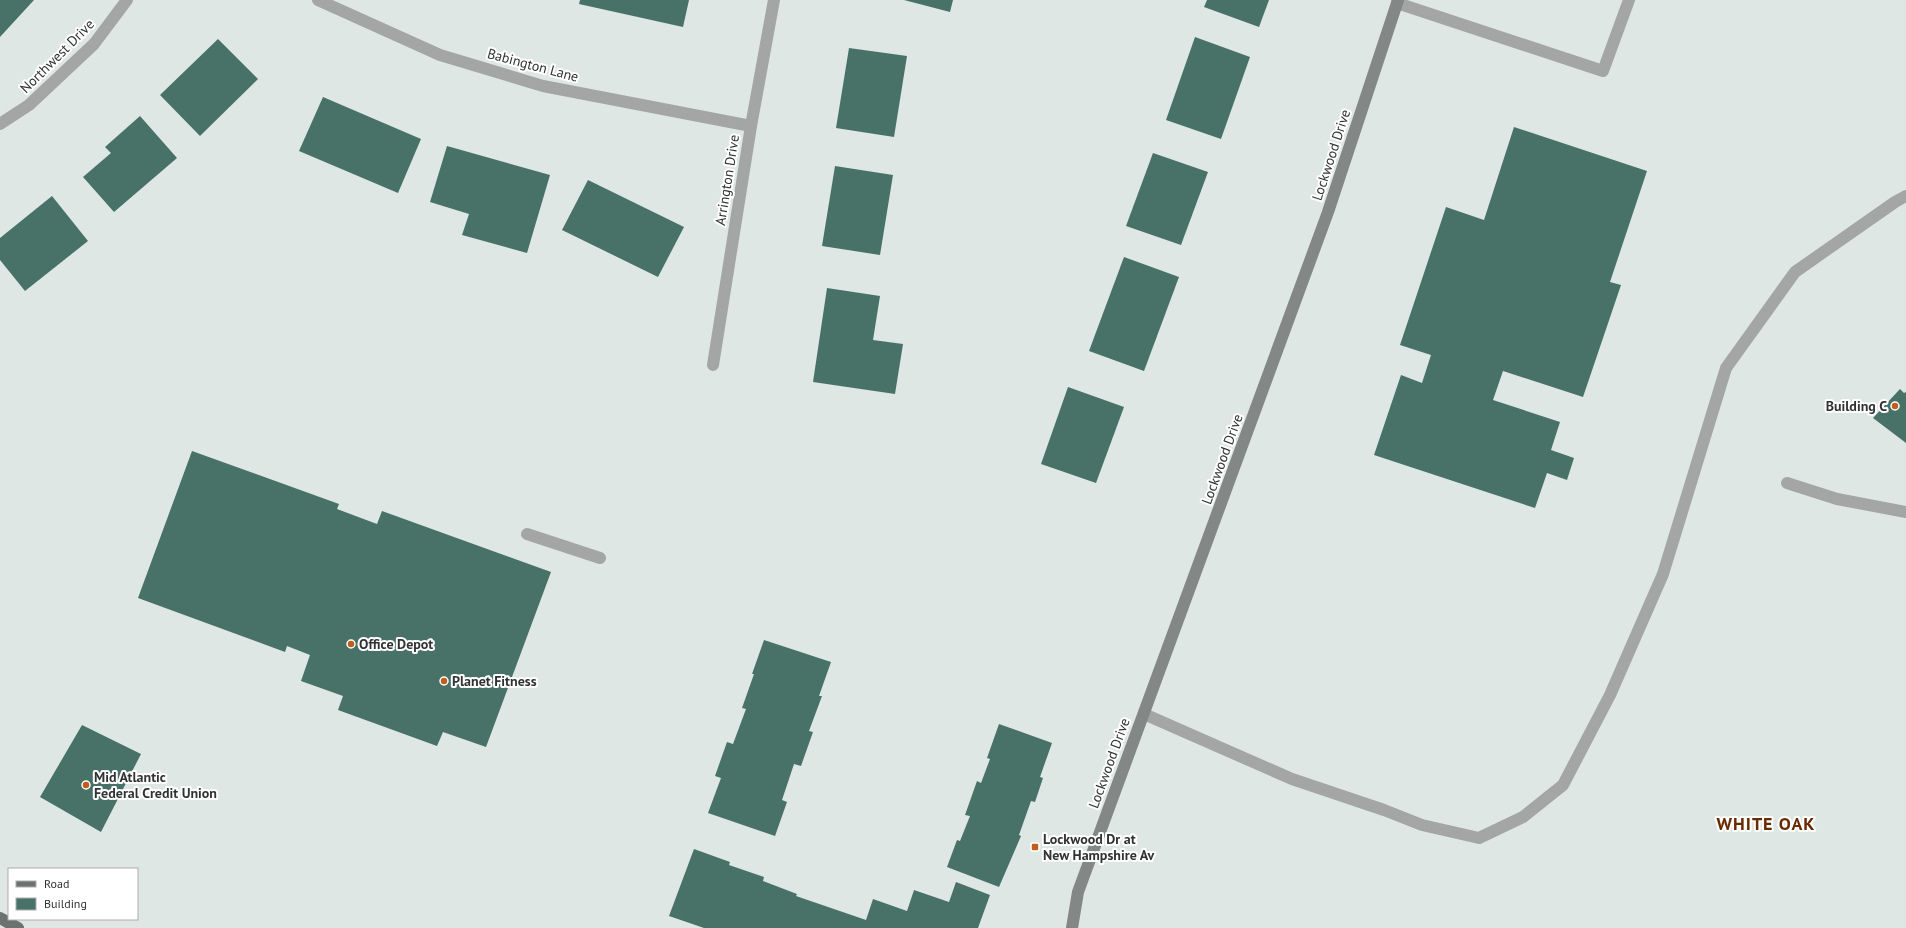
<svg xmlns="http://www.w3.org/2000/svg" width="1906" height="928" font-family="'PT Sans',sans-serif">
  <rect width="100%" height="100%" fill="#dee7e4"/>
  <!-- building -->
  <g fill="#487267">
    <path d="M0,0H34L0,37Z"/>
    <path d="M580,0H689L683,27L579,4Z"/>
    <path d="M904,0H953L950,12Z"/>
    <path d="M1207,0H1269L1259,27L1204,7Z"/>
    <path d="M1195,37L1250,57L1221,139L1166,120Z"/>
    <path d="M218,39L258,79L200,136L160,95Z"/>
    <path d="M849,48L907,56L894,137L836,128Z"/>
    <path d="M323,97L421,139L398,193L299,151Z"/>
    <path d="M140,116L177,158L114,212L83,177L111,153L105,147Z"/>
    <path d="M1514,127L1647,171L1610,282L1621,285L1583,397L1503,371L1493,400L1560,422L1551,450L1574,458L1567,480L1547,473L1535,508L1374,455L1401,375L1422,383L1431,355L1400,345L1446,207L1484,220Z"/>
    <path d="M447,146L550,175L527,253L462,235L469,214L430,202Z"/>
    <path d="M1153,153L1208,172L1181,245L1126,226Z"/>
    <path d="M835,166L893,175L880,255L822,246Z"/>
    <path d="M588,180L684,227L658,277L562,230Z"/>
    <path d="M52,196L88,241L25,291L0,260V238Z"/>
    <path d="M1124,257L1179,277L1144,371L1089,351Z"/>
    <path d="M827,288L880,296L873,340L903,344L895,394L813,382Z"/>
    <path d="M1068,387L1124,407L1096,483L1041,464Z"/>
    <path d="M1900,389L1904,393L1906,392V443L1873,418Z"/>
    <path d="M192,451L339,504L337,509L377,524L382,511L551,572L486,747L443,732L437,746L338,710L343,696L301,681L310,655L287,646L285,652L138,598Z"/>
    <path d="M764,640L831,662L819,696H822L809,731L813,732L801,766L794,764L782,800L787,802L775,836L708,813L721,778L715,776L727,742L733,744L746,709L742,708L754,674H752Z"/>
    <path d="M999,724L1052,743L1040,777L1043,778L1035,802L1031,801L1019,835L1021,836L999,887L947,867L957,840L960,841L970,816L965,815L977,781L981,783L990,759L987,758Z"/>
    <path d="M82,725L141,754L101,832L40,797Z"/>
    <path d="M694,849L730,862L729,865L764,877L763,881L797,894L796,896L866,920L873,899L907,911L914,890L949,902L956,882L990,895L978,928H704L669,916Z"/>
  </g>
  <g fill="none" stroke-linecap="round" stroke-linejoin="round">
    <!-- lane -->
    <g stroke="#a3a6a5" stroke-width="12">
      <path d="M1397,3L1603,71L1629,0"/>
      <path d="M1787,483L1837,499L1906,512"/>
      <path d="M527,534L600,558"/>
      <path d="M1144,714L1292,779L1384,810L1422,825L1479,838L1523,817L1563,785L1610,695L1663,574L1726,368L1795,272L1895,202L1906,196"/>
    </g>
    <!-- street -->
    <g stroke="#a3a6a5" stroke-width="12">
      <path d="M318,0L440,55L543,86L751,126"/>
      <path d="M0,124L29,105L94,44L127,0"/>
      <path d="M713,365L751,126L774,0"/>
    </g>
    <!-- secondary -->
    <path stroke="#838886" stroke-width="12" d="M1072,928L1078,892L1328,212L1398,0"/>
    <!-- primary -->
    <path stroke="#6c7270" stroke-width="12" d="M0,918L18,928"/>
  </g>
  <!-- markers -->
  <g fill="#c05e20" stroke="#fff" stroke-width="1.5">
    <circle cx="1895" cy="406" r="4"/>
    <circle cx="351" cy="644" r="4"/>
    <circle cx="444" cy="681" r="4"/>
    <circle cx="86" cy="785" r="4"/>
    <rect x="1031" y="843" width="8" height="8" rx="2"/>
  </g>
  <g text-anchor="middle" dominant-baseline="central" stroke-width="4" stroke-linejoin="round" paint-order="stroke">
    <!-- street labels -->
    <g font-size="14" fill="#303332" stroke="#fff">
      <text transform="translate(57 56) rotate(-45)">Northwest Drive</text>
      <text transform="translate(533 65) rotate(15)">Babington Lane</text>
      <text transform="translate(1331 155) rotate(-72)">Lockwood Drive</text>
      <text transform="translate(727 180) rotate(-81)">Arrington Drive</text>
      <text transform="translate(1222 459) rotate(-70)">Lockwood Drive</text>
      <text transform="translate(1109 763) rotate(-70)">Lockwood Drive</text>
    </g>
    <!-- poi labels -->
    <g font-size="14" font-weight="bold" fill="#303332" stroke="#fff" text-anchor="start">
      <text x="1887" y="406" text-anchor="end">Building C</text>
      <text x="359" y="644">Office Depot</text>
      <text x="452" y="681">Planet Fitness</text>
      <text x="94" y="777">Mid Atlantic<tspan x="94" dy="16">Federal Credit Union</tspan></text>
      <text x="1043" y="839">Lockwood Dr at<tspan x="1043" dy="16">New Hampshire Av</tspan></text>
    </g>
    <!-- district labels -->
    <g font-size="18" font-weight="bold" letter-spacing="1" fill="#682b00" stroke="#fff">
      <text x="1766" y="823">WHITE OAK</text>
    </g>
  </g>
  <!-- legend -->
  <rect x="8" y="868" width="130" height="52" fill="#ffffff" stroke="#acadad"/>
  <rect x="16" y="881" width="20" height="6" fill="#6c7270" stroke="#acadad"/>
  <text x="44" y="888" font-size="12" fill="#303332">Road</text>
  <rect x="16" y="898" width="20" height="12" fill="#487267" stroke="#acadad"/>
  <text x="44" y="908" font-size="12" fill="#303332">Building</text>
</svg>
